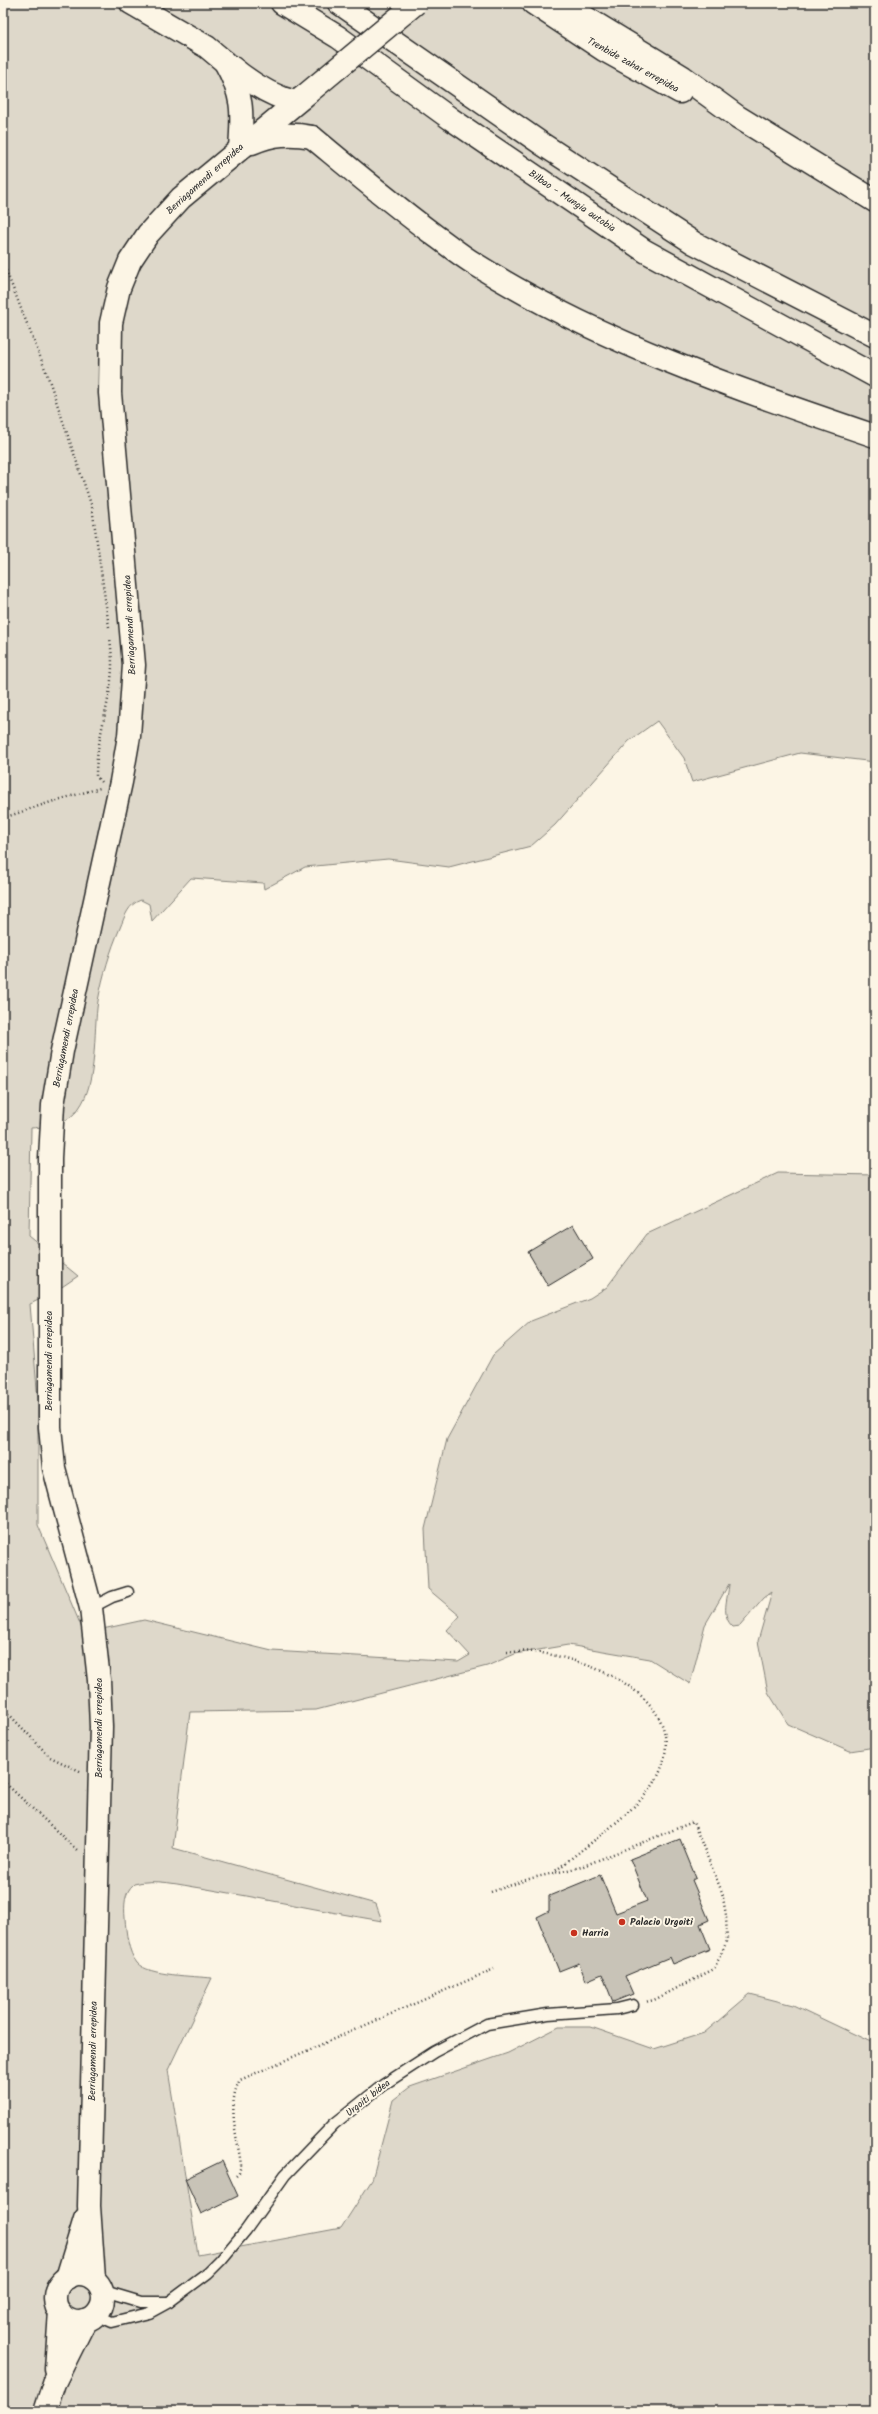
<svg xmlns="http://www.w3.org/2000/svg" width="878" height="2414" font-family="Kalam,sans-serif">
  <rect width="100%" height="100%" fill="#fcf5e5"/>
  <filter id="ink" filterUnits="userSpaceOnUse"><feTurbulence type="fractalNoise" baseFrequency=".025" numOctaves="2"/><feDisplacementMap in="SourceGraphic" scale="8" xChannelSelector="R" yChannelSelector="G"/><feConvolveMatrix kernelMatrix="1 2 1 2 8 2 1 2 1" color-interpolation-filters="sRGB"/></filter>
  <g filter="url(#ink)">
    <!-- green -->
    <path fill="#ded8ca" stroke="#84827a" d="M3,3H875V762L800,753L692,782L684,758L657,721L629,741L555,825L531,846L449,867L388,859L305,867L264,889L263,883L191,878L152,921L149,904L141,900C128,904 125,916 120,928C110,951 103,975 98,1001C93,1032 98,1082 79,1108C68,1124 49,1127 31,1128L29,1236L78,1276L53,1293L30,1304L38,1401V1525L84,1633L144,1620L272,1651L458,1662L470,1655L447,1630L460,1616L428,1589L425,1529L447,1439L493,1355L531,1321L590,1298L607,1287L647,1234L778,1173L875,1175V1747L850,1751L788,1724L768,1692L758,1641L772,1592L764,1598L740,1626L733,1627C720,1615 728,1599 729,1584L705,1625L690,1684L650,1659L568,1645L515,1654L487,1666L316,1710L190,1712L173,1848L376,1904L382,1921C321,1911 262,1898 201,1888C180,1885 155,1878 134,1884C124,1892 124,1906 125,1918C126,1932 128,1952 137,1963C149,1976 194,1976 212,1978L168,2070L198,2255L341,2228L372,2180L393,2100L410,2087L508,2053L559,2027H591L654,2049L704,2033L750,1994L793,2005L875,2044V2411H3Z"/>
    <!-- building -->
    <g fill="#c8c3b7" stroke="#2b2b2b">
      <path d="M573,1225L593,1259L548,1286L528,1252Z"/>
      <path d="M680,1839L696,1878L692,1880L709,1920L700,1924L710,1949L673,1964L670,1957L625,1976L633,1994L613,2002L602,1974L586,1981L579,1963L559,1971L537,1917L549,1911V1896L600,1875L616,1913L647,1901L630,1859Z"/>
      <path d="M222,2161L238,2196L201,2214L185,2179Z"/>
    </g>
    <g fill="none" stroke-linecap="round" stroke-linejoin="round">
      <!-- service casing -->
      <g stroke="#2b2b2b" stroke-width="13">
        <g id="service">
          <path d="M91,1608L112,1597L128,1592"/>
          <path d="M169,2302L208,2273L221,2260L246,2230L285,2175L334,2124L383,2085L434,2052L487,2024L548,2014L617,2009L633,2005"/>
          <path d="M96,2315L112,2322L149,2313L169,2302H141L101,2290"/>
        </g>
      </g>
      <!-- tertiary casing -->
      <g stroke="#2b2b2b" stroke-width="25">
        <g id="tertiary">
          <path d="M533,3L604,50L680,92"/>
          <path d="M562,3L683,77L738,117L875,201"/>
          <path d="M225,62C243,95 243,111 240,148"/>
          <path d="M229,65C248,81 271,96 295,102"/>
          <path d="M252,143C273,134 290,133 312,137"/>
          <circle cx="79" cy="2298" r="24"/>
          <path d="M67,2278L85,2219"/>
          <path d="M94,2279L89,2206L101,1727L99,1680L91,1608L54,1468L50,1427V1158L53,1105L62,1051L121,782L129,736L134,665L110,393L111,323L119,288L130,261L148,234L181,198L303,97"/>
          <path d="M56,2369L60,2312"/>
          <path d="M45,2411L54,2383L85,2321"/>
        </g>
      </g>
      <!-- motorway casing -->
      <g stroke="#2b2b2b" stroke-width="25">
        <g id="motorway">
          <path d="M131,3L207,47L225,62"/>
          <path d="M282,3L338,37L451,119L645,251L875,376"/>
          <path d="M339,3L542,144L694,243L875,336"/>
          <path d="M312,137C352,170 391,203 433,234C447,244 460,255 475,264C599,342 737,389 875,436"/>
        </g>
      </g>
      <!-- path -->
      <g stroke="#2b2b2b" stroke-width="2.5" stroke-dasharray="1 3" stroke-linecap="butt">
        <path d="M3,263L47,374L92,507L109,627"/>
        <path d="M101,782L96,776C96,738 111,703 112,666C112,657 111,647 110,638"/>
        <path d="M3,818L54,801L100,788"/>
        <path d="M507,1652C516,1652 526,1651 535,1652C595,1660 698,1702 656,1780C641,1808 579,1851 553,1873"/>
        <path d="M3,1708L50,1757L82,1772"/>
        <path d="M3,1781L79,1852"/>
        <path d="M491,1892L532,1878L581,1867L693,1822L722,1892L726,1915L727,1941L714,1969L654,2000L645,2002"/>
        <path d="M236,2176L239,2173L241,2165C238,2140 226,2103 240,2080L494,1969"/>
      </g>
      <!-- service -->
      <use href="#service" stroke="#fcf5e5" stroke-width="10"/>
      <!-- tertiary -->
      <use href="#tertiary" stroke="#fcf5e5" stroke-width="22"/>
      <!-- motorway -->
      <use href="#motorway" stroke="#fcf5e5" stroke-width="22"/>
      <!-- tertiary-bridge casing -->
      <g stroke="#2b2b2b" stroke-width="25" stroke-linecap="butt">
        <path id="tertiary-bridge" d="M303,97L416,3"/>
      </g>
      <!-- tertiary-bridge -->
      <use href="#tertiary-bridge" stroke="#fcf5e5" stroke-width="22"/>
    </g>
  </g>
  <!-- markers -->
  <g fill="#c8321e" stroke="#fcf5e5" stroke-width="1.5">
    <circle cx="622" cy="1922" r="4"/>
    <circle cx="574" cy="1933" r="4"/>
  </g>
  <g text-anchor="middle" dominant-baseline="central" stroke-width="4" stroke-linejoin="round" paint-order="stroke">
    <!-- street labels -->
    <g font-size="10" fill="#2b2b2b" stroke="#fcf5e5">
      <text transform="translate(633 65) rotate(29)">Trenbide zahar errepidea</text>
      <text transform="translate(205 179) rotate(-42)">Berriagamendi errepidea</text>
      <text transform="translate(572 201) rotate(34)">Bilbao - Mungia autobia</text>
      <text transform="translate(130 625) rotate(-93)">Berriagamendi errepidea</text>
      <text transform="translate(66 1038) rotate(-79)">Berriagamendi errepidea</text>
      <text transform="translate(49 1361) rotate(-90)">Berriagamendi errepidea</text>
      <text transform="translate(99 1728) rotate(-90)">Berriagamendi errepidea</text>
      <text transform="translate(93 2051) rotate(-89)">Berriagamendi errepidea</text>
      <text transform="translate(368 2098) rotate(-38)">Urgoiti bidea</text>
    </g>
    <!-- poi labels -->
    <g font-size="10" font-weight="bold" fill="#2b2b2b" stroke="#fcf5e5" text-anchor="start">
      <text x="630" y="1922">Palacio Urgoiti</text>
      <text x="582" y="1933">Harria</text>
    </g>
  </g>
  <!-- margin -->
  <rect width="878" height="2414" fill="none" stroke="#fcf5e5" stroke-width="16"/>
  <rect x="8" y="8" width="862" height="2398" fill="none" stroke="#2b2b2b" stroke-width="1.5" filter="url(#ink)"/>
</svg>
